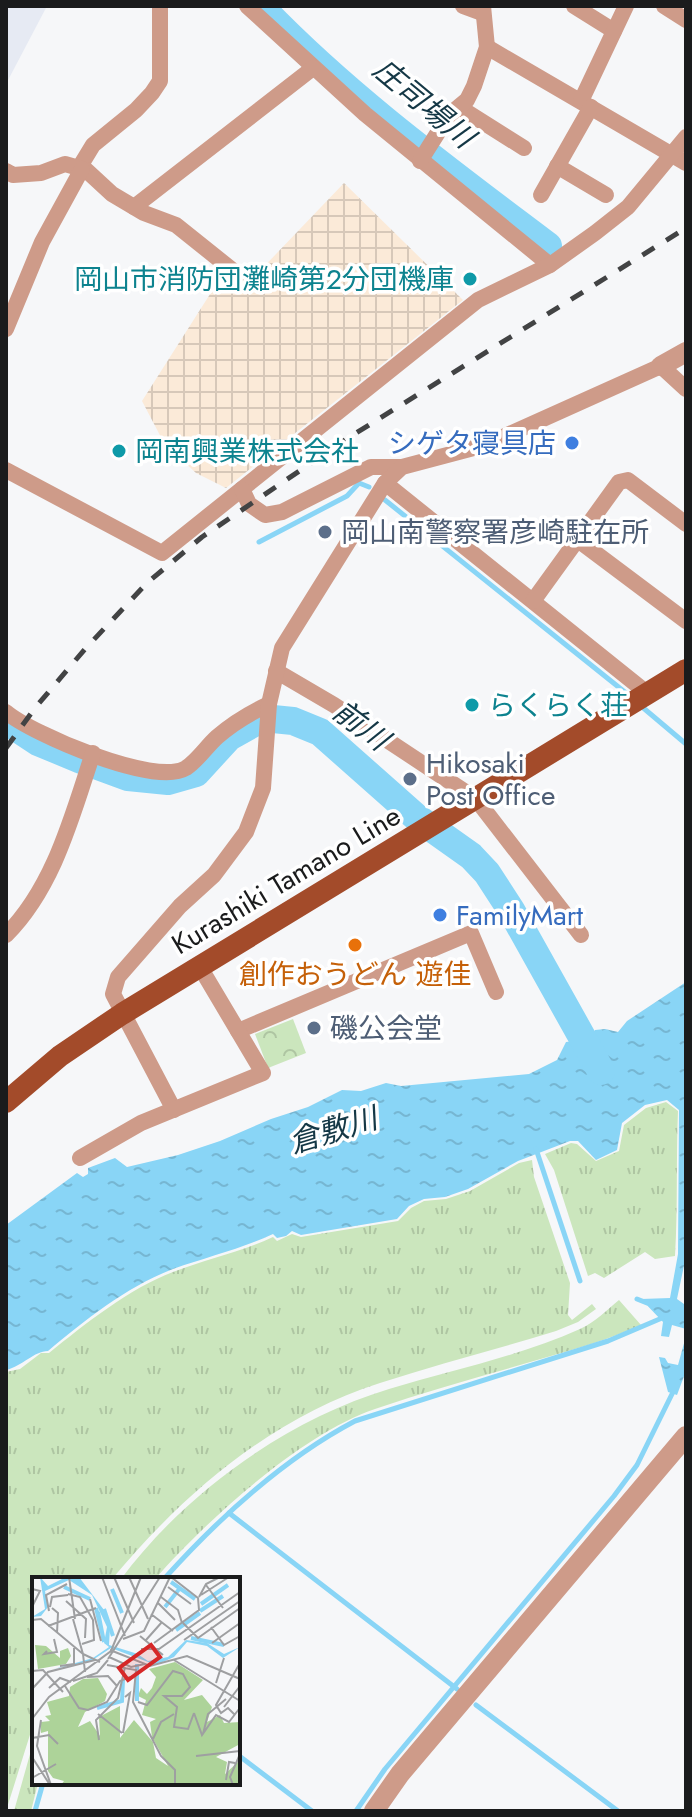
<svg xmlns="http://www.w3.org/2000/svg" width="692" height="1817" font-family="Jost,'Noto Sans JP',sans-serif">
  <defs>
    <pattern id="industrial-grid" width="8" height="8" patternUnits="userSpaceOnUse" patternTransform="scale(2)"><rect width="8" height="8" fill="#fbead8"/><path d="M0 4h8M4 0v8" fill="none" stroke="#d7c8b9"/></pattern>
    <pattern id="grass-tufts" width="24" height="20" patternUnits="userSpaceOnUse" patternTransform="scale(2)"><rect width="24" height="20" fill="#cbe6bd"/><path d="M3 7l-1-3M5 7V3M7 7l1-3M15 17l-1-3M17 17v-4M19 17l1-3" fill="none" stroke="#aec5a2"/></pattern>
    <pattern id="park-crowns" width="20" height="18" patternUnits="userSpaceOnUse" patternTransform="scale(2)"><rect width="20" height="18" fill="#cbe6bd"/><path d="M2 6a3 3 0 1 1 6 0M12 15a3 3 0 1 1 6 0" fill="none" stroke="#aec5a2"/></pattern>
    <pattern id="water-ripples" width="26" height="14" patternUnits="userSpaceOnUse" patternTransform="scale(2)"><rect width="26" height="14" fill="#89d5f6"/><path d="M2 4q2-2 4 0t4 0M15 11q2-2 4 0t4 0" fill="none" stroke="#76b6d2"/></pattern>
  </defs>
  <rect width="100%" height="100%" fill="#f6f7f9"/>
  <!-- industrial -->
  <path fill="url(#industrial-grid)" d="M344,183L463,300L226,488L196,473L164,443L142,401L226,269L237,276L254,277Z"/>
  <!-- built -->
  <path fill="#e6eaf3" d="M6,6H47L6,84Z"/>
  <!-- grass -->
  <g fill="url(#grass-tufts)">
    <path d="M666,1102L678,1111C676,1159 678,1207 675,1256L655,1259L645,1252L604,1278L595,1273L588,1276L554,1170L545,1154L571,1143L577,1144L596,1161L619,1151L624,1125L646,1108Z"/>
    <path d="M532,1160L534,1177L570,1283L568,1315L572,1320L592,1304L596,1309L578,1322L556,1331C498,1349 438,1364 380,1383C271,1418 184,1493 112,1579H34V1722L6,1811V1372L20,1369L41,1353H49C85,1324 130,1288 173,1272C206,1259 241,1252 273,1237L277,1241L292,1234L301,1237L398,1221L411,1208L424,1201L446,1199L470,1191L519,1163Z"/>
    <path d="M619,1300L641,1325C610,1339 576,1349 544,1358C487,1375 430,1390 375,1409C301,1434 206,1521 155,1579H121C185,1493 286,1420 389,1389C452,1370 520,1356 580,1329C595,1322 607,1310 619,1300Z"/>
    <path d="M34,1740V1783H38L31,1811H14Z"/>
  </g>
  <!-- park -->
  <path fill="url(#park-crowns)" d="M293,1019L306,1053L268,1068L255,1034Z"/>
  <!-- water -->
  <g fill="url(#water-ripples)">
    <path d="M686,982V1256L677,1299L684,1304L686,1301V1329L672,1325L669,1337L661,1336L663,1322L641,1299L670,1298L678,1254L679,1110L667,1100L645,1105L622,1123L617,1150L596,1160L578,1141H570L518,1161L468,1189L445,1197L424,1199L409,1206L397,1219L301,1235L292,1231L286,1236L277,1238L273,1234C241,1249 207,1257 173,1269C128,1286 85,1320 48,1351C34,1351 23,1366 6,1370V1225L77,1173L83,1177L88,1174V1168L115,1158L127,1167L178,1155L220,1141L271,1119L308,1107L342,1090L361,1091L386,1083L401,1086L529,1074L557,1060L566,1042L589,1039L595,1030L605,1029L618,1032L627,1021Z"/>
    <path d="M686,1336V1371L677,1395L668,1392L659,1357L665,1358L668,1363L678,1365Z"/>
  </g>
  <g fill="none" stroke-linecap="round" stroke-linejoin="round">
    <!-- stream -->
    <g stroke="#89d5f6" stroke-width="5">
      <path d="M385,500L631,697"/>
      <path d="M259,542L347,496L359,483L369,487"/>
      <path d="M641,706L686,744"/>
      <path d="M536,1149L580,1281"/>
      <path d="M637,1299L647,1303"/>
      <path d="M229,1513L457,1689"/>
      <path d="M164,1579C218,1519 283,1459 355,1421L608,1341L662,1318"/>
      <path d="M476,1705L618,1811"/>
      <path d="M238,1755L312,1811"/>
      <path d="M35,1811L43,1783"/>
      <path d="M356,1811L385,1769L614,1496L637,1465L674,1390"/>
    </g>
    <!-- river -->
    <g stroke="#89d5f6" stroke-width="28">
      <path d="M260,6C346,96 449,171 548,246"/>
      <path d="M6,721L38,742L79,759L128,777L168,781L196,773L229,737L263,718L293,721L320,732L416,817L471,856L487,873L511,910L601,1071"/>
    </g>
    <!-- minor -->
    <g stroke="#ce9b89" stroke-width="16">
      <path d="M247,6L365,114L550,265"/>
      <path d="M463,6L482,13"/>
      <path d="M574,6L614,31"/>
      <path d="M664,6L686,20"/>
      <path d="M487,47L686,163"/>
      <path d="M581,101L626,6"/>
      <path d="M459,107L524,148"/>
      <path d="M420,161L449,115L467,100L474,86L487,47L483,6"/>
      <path d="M557,166L606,195"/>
      <path d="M79,168L93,145L136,110L152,93L160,81V6"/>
      <path d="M6,171L13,175L41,173L65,164L86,170L112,194L144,213L176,225L236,273"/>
      <path d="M541,195L591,107"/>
      <path d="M134,207L313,68"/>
      <path d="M6,329L42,242L82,169"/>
      <path d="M6,470L162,553L478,300L550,265L595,233L628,207L686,137"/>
      <path d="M385,483L647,693"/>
      <path d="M242,489L249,504L265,515L282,512L371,467H402"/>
      <path d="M578,540L686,621"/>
      <path d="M533,601L619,482L628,480L686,524"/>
      <path d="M276,671L334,705L476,799L581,935"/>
      <path d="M6,712C32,734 155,787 186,768C198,760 206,747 217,737C233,723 250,713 269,704"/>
      <path d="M6,935C54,887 72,816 93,753"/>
      <path d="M238,1031L471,933L496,992"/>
      <path d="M174,1110L113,994L118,977L180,906L214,875L246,832L263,788L269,704L282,648L385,483L402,467L485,445L661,366L686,389"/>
      <path d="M80,1158L141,1123L263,1073L200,967"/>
    </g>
    <!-- tertiary -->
    <g stroke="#ce9b89" stroke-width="20">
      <path d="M661,366L686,352"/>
      <path d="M374,1811L400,1774L686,1436"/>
    </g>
    <!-- primary -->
    <path stroke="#a34b2a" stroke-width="22" d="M6,1102L60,1056L122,1014L686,670"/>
    <!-- rail -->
    <path stroke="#424344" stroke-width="5" stroke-dasharray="14 14" stroke-linecap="butt" d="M6,748L35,708L85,649L147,583L202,537L348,438L686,228"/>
  </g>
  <!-- markers -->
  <g fill="#0f9aa8" stroke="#fff" stroke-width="3">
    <circle cx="470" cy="279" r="8"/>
    <circle cx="119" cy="451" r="8"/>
    <circle cx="472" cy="705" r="8"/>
  </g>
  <g fill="#3f7fe0" stroke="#fff" stroke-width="3">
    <circle cx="572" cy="443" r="8"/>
    <circle cx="440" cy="915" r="8"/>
  </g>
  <g fill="#5c6f8a" stroke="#fff" stroke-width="3">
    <circle cx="325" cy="532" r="8"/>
    <circle cx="410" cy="779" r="8"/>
    <circle cx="314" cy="1028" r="8"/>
  </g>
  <circle fill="#e8710a" stroke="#fff" stroke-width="3" cx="355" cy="945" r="8"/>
  <g text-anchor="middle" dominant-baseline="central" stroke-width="7" stroke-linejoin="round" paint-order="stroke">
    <!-- culture labels -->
    <g font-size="28" fill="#0d838f" stroke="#fff" text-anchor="start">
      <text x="454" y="279" text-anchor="end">岡山市消防団灘崎第2分団機庫</text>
      <text x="135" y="451">岡南興業株式会社</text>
      <text x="488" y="705">らくらく荘</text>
    </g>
    <!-- shop labels -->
    <g font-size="28" fill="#366cbe" stroke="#fff" text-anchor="end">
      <text x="556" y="443">シゲタ寝具店</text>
      <text x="456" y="915" text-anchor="start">FamilyMart</text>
    </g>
    <!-- service labels -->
    <g font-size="28" fill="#4e5e75" stroke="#fff" text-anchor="start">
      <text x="341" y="532">岡山南警察署彦崎駐在所</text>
      <text x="426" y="763">Hikosaki<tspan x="426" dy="32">Post Office</tspan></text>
      <text x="330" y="1028">磯公会堂</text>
    </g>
    <!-- street labels -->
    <g font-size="28" fill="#1a1b1c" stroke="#fff">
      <text transform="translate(286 880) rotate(-31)">Kurashiki Tamano Line</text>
    </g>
    <!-- food labels -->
    <g font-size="28" fill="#c56008" stroke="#fff">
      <text x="355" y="974">創作おうどん 遊佳</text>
    </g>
    <!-- water labels -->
    <g font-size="30" font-style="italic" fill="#153846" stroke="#fff">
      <text transform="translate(424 103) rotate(40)">庄司場川</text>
      <text transform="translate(361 725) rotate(37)">前川</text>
      <text transform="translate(333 1130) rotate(-17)">倉敷川</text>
    </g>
  </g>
  <!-- overview -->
  <g transform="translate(32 1577)">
    <rect width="208" height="208" fill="#f6f7f9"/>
    <path d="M3,68L14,69L28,81V74L36,71L39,79L34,87L6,92ZM143,85L171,103L152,123L170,118L180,130L175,145L188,138L192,146L208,145V167L184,180L195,185L193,197L208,183V208H29L32,204L21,201L16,194V154L9,156V145L18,144L13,139L19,138L15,125L37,119L38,110L51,102L66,101L75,117L73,124L53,135L46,150L58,144L68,159L67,140L88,129V161L102,143L121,165L124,181L136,189L120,160L118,145L124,142L110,138L114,123L106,119L109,111L115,117L120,111L124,100L117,92Z" fill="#add399"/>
    <path d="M8,0L16,9L30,2L47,0L72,33L78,50L77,68L106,77L112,73L107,78L116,84L136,80L154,63L175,66L192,77L208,70L191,81L175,69L155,65L142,80L124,88L79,71L59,84L22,92L61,81L77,70L72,66L75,50L60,18L37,3L13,14L16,30L9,39L0,40L13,32Z" fill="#89d5f6"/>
    <path fill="none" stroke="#89d5f6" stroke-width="4" d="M139,5L163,22M32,10L58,22M80,12L90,36M169,27L196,8M133,30L148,11M64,31L70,56M72,32L81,59M168,34L191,19M66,35L72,65M144,53L168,36M159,61L192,68M105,124V87M65,131L90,124L91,103"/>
    <path fill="none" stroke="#9e9fa1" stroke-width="2" d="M37,0L43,42M70,0L93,59M82,0L102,46M97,0L116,42M174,8L191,31M136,10L159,27M0,12L8,14L0,30M36,17L48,20L61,43L62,63L50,67M169,18L197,0M129,20L146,33L150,46M167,20L174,7L188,0M58,22L69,64M34,24L54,42L53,61M125,25L143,43M18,30L20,20L36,18M20,31L26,36L25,56M17,34L14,18L35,7M119,37L141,54M41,42L51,77L68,85M0,43L9,42L51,77L53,95M151,46L166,61L208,31M16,49L64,31M179,50L192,68L208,59M108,59L131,78M91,62L112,54L138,0M114,63L130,45M152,63L208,24M122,66L167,33L166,21L139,0M180,66L208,46M109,72H127L208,15M78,73L118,89L155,79L208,102M15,74L12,77L25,75L22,62M77,80L99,90L113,87M76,82L128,0M142,83L208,124M75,88L104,93L101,125L129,179L143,193V208M28,89L42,87V71M0,94L11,93L31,115M55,100L76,99L85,109M41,104L65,96L76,83M184,106L192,81M33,109L47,131L56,133L75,125L88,104L98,100M17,111L28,101L39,105M0,112L16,95L63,83M106,125L115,128L141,94L151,97L158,110L150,119H132L145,130L142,150L156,152L162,136M192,130L208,109M162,136L170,158L184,138L197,145L207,132M66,137L90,156M203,138L196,131L189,136L184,128L208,86M0,142L17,120L79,74L109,0M9,143L5,169L19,208M91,156L98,116L93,120M171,157L176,137L194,122M0,161L17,158L26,167M121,162L129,145L142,137M67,163L64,143L86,121L93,90M164,179L208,174M0,180L18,208M0,201L24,187M194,203L197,185L203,186M201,208L198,200L208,177"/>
    <path fill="#d62828" fill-opacity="0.15" stroke="#d62828" stroke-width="4" d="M119,68L128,80L96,103L87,91Z"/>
    <rect width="208" height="208" fill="none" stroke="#1a1b1c" stroke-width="4"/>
  </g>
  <!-- border -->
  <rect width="692" height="1817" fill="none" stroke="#1a1b1c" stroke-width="16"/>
</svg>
